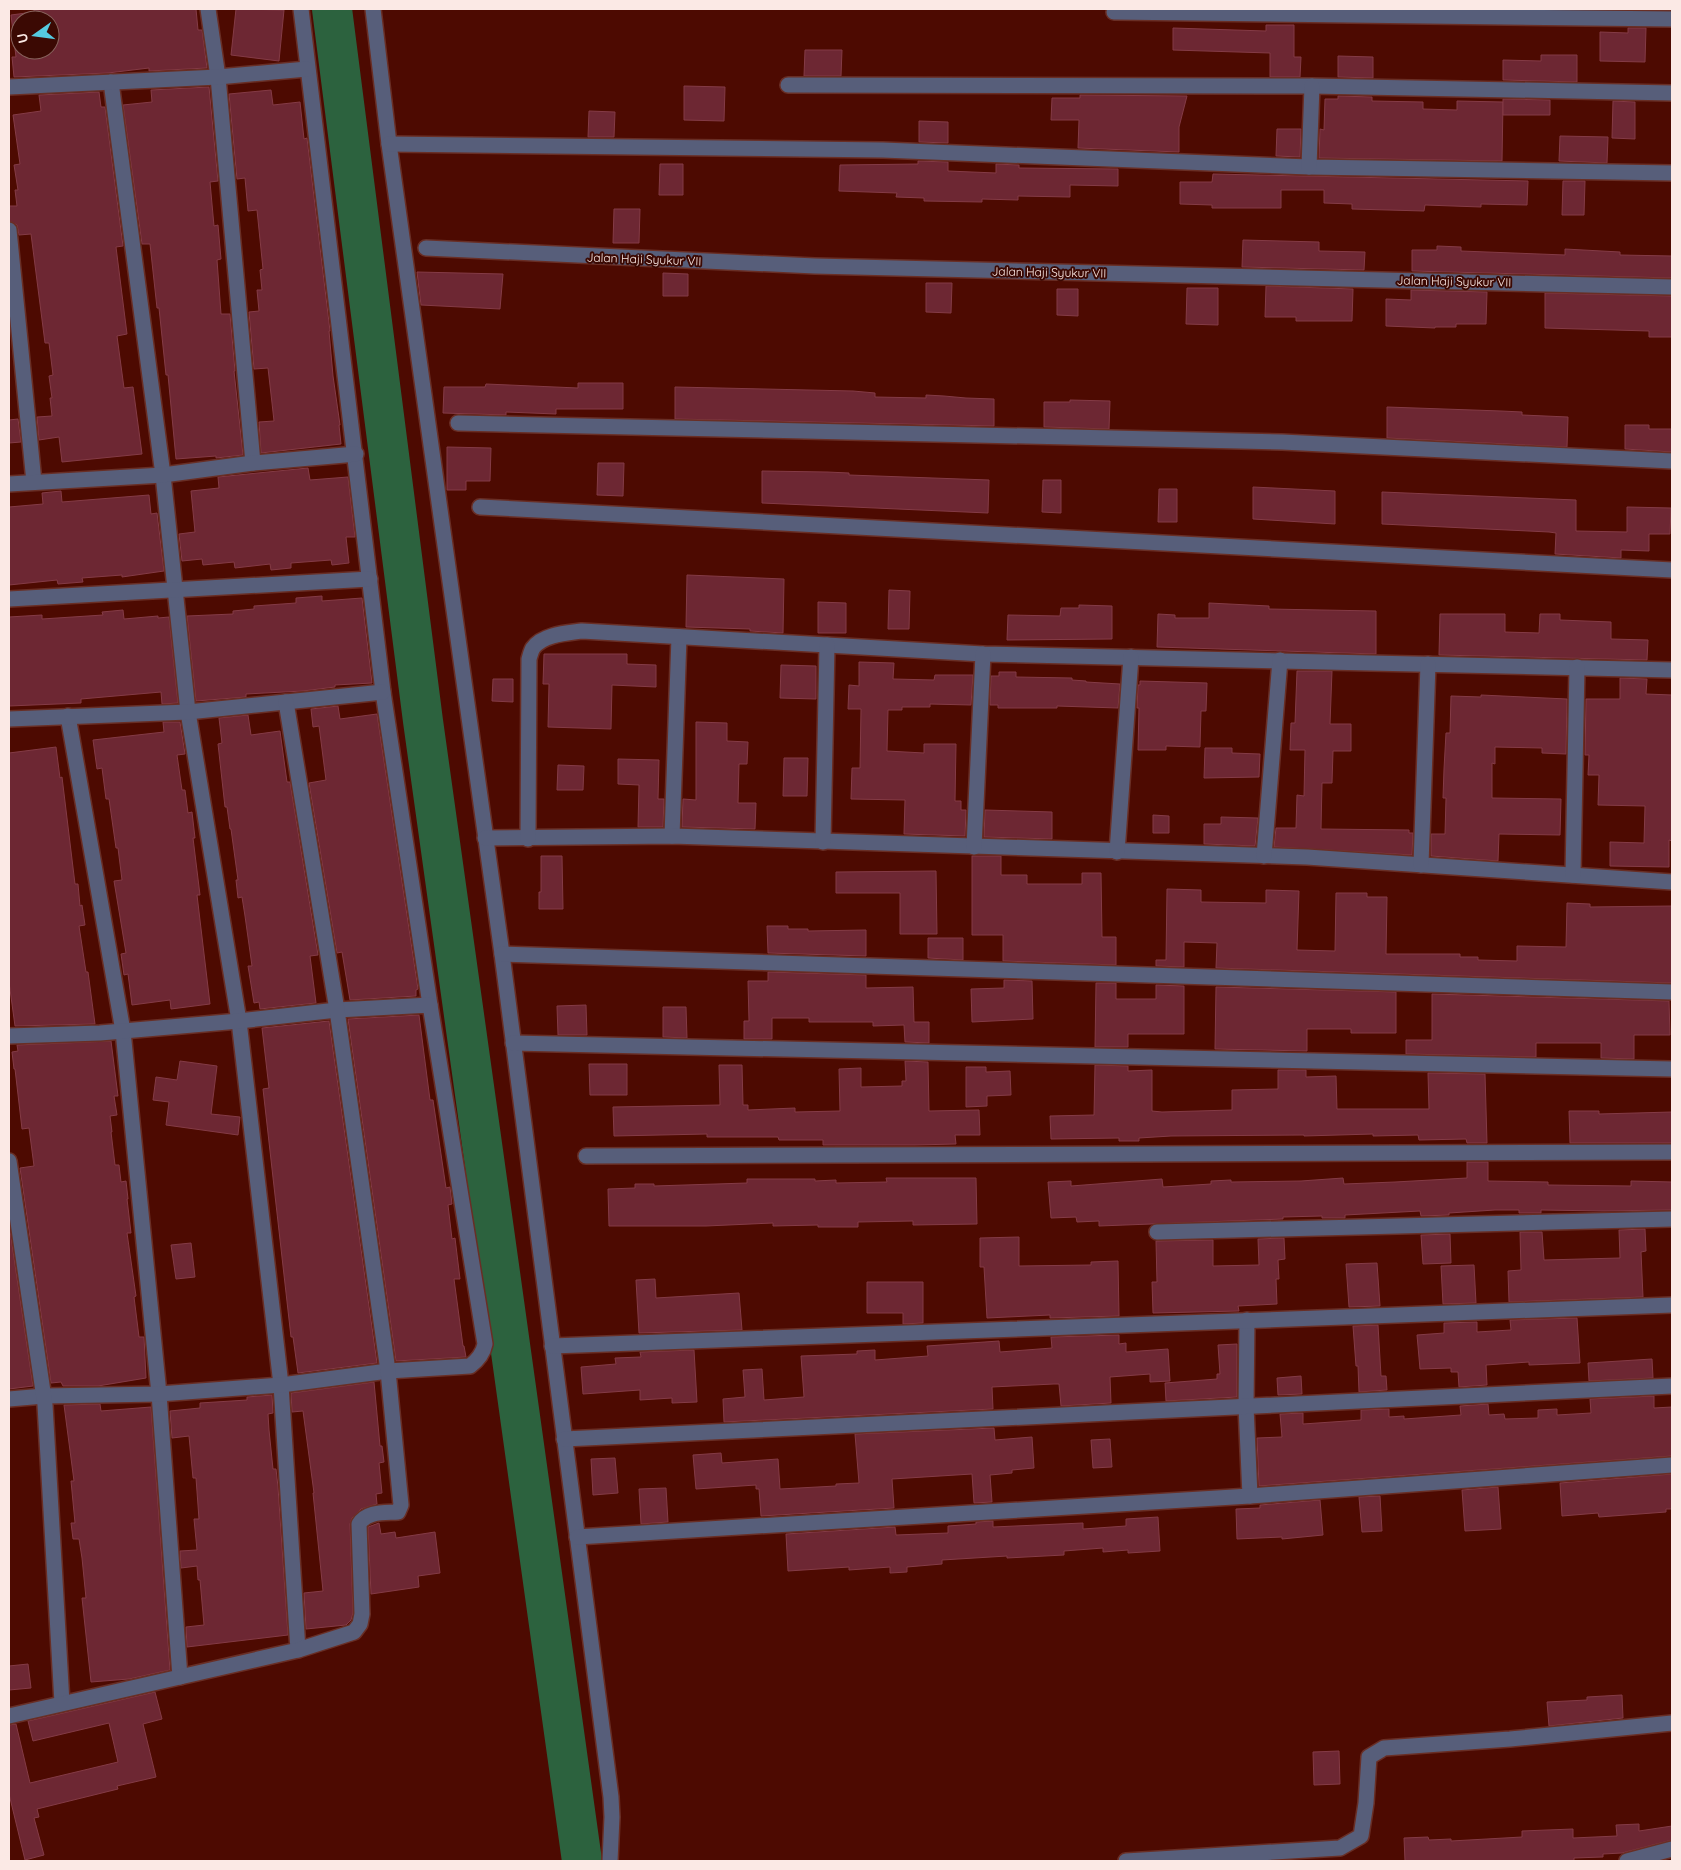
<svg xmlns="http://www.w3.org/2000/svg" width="1681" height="1870" font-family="Quicksand,sans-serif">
  <rect width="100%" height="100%" fill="#4d0a01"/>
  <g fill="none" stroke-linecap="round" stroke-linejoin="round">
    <!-- river -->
    <path stroke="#2c623e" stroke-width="40" d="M332,9L423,721L582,1861"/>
  </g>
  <!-- building -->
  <g fill="#6d2733" stroke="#843b46" fill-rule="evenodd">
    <path d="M34,9H196L198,30H202L207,68L149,71V68L108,73L14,77L12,57H16L11,15L34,12ZM20,20H50V50H20Z"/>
    <path d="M236,9L284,10L279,61L231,55Z"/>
    <path d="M1266,25H1294V57H1301L1300,77H1270V53L1173,50V28L1266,31Z"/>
    <path d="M1628,28H1646L1645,62L1600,61V32L1628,33Z"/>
    <path d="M805,50H842L841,76H804Z"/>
    <path d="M1541,55H1577V82L1503,80V60L1541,61Z"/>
    <path d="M1338,56L1373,57V78L1338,77Z"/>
    <path d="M684,86L725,87L724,121L684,120Z"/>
    <path d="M209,87L218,181L210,182L214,226L218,225L221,259L217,260L221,314H230L235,371H234L243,455L216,458V456L176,459L168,375H166L159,308H157L150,244H142L123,105L152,102L151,90Z"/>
    <path d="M271,90L273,105L300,102L304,139L307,138L330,331H329L333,376L340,425H339L341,444L261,453L259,422L274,421L272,403L268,368L254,369L249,312L259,311L257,290H262L260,270L263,269L257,210L248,211L245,178L237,179L229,94Z"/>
    <path d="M99,92L101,107H105L123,246L116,247L127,334L117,336L124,388L133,387L142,454L62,462L59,437L39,440L37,417L52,416L50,398H52L49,376L53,375L49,343H45L31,234L19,235L17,225L9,221V206H17L15,190H18L14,165L20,164L13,115L41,111L39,95Z"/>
    <path d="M1080,95L1187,96L1179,127V152L1078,148L1079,120H1051L1052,98H1080Z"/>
    <path d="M1338,96L1372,97V101L1423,102V109L1457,110V101L1503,102L1502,161L1319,158L1320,129L1324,130L1325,99H1338Z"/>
    <path d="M1503,99L1550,100V115H1503Z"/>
    <path d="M1613,101L1635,102V139L1612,138Z"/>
    <path d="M589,111L615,112L614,137H588Z"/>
    <path d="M919,121L948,122V143L919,142Z"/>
    <path d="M1277,129H1301L1300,157L1276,156Z"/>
    <path d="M1560,136L1608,137L1607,163L1559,161Z"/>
    <path d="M918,161L948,162V171L996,173V164L1019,165V168L1118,169V186L1070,185V197L1018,196V200L982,199V202L924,201V198L896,197L897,193L839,191L840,165L918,164Z"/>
    <path d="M660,164H683V195H659Z"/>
    <path d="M1213,174L1528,181L1527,205L1481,204V207L1425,205L1424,211L1352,209V204L1324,203V190H1281V208H1212V205L1180,204V182H1212Z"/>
    <path d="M1563,181H1585L1584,215H1562Z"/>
    <path d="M614,209H640L639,243H613Z"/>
    <path d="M1243,240L1319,242V251L1365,252L1364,270L1242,267Z"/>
    <path d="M1437,246L1461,247V251L1565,255V249L1620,252V255L1672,256V278L1412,271V250H1437Z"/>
    <path d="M417,272L503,274L500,309L421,305Z"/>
    <path d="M663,273L688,274V296H663Z"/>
    <path d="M926,283H952L951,313L926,312Z"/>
    <path d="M1266,286L1353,289L1352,321H1296V317H1265Z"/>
    <path d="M1187,288H1218V325L1186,324Z"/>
    <path d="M1057,289H1078V316L1057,315Z"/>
    <path d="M1411,290L1487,292L1486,324H1456V327H1435V328L1386,326V299L1411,300Z"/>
    <path d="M1545,293L1672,296V337H1649V331L1545,328Z"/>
    <path d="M578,383H623V409H556V414L506,412V415L443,413L444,387H485L486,384L578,388Z"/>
    <path d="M675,387L853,391L875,393V397L926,398V395L944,396L966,398L994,399V426L675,419Z"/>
    <path d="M1070,400L1110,401L1109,429L1044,427V402H1070Z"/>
    <path d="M1387,407L1501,411L1522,412V415L1568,417L1567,447L1387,438Z"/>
    <path d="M18,419L21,442L9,443V420Z"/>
    <path d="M1625,425H1649V429H1672V452L1625,449Z"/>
    <path d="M447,447L491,448L490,481H466V490H447Z"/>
    <path d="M598,463H624L623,496L597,495Z"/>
    <path d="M308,468L310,480L348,477L355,537H346L349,563L332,565L331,560L291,563V568L271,570L270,564L235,568L234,562L203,565L202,559L182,561L179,534L195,532L191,491L219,488L218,477Z"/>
    <path d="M762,471L827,472L849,473V475L989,480L988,513L762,503Z"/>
    <path d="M1043,480H1061V513L1042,512Z"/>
    <path d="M1253,487L1335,491V524L1253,519Z"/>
    <path d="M1159,489H1177V522H1158Z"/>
    <path d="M61,491L62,502L149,495L151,514L157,513L164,571L122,577V575L82,578L83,582L58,584L57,580L9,585V507L43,504L42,493Z"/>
    <path d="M1382,492L1576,500V531L1627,532V507L1671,508L1670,534H1649V551L1621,550V558L1555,554L1556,533L1549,532L1382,524Z"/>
    <path d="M687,575L784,579L783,633L750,631V629L686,627Z"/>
    <path d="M889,590L910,591L909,629H888Z"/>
    <path d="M322,596V601L362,598L372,683L335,685V687L303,691L246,694V697L196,701L187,616L233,614V611L254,609V606L296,603V598Z"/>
    <path d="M818,602L846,603V633H818Z"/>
    <path d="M1209,603L1269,606V609L1376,611V654L1157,647L1158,614L1175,615V618H1209Z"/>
    <path d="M1079,605L1112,606V639L1007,640L1008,615L1060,616L1061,608H1079Z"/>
    <path d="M123,610L124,619L158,616V618L169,617L178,703L162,704L161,692L81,699V703L9,706V617L42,615V619L103,615L102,612Z"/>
    <path d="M1440,614H1505V632L1539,633L1540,614H1560V620L1611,622V639L1648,640L1647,660L1439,655Z"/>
    <path d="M544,654H627V664L656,665V687L612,685L611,729L548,727L549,684H543Z"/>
    <path d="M859,662L894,663L893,679L934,680L935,675H973L971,705L930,704V707H902V710H888L887,751L924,753V744H956L955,801H961V810H966L965,836L904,834L905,800L851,799L852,768H860L861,709H848L849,685L859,686Z"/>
    <path d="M781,665L816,666V699L780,698Z"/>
    <path d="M1297,671H1332L1330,724H1351V751H1333L1332,783H1322L1321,829L1409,830V833H1413L1412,855L1274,847L1276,828H1296L1297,795L1304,796L1305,750H1290L1291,723H1295Z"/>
    <path d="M999,672H1016V677L1072,678V680L1086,681V682L1120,684L1118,708L1057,706V708H998V705H990L991,676H999Z"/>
    <path d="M1620,678L1647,679L1646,694L1672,695V841L1669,840V867L1610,866V842L1644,843L1645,806L1598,805L1599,775H1588L1589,755H1585L1586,699H1620Z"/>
    <path d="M493,679H513V702L492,701Z"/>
    <path d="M1140,681L1207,683L1206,711H1201L1200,747L1166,746V750H1138L1139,708H1137L1138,685H1140Z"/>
    <path d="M1481,695L1567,699L1566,754L1542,753V748L1495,747V764L1492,763V798L1561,799L1560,835L1499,834L1498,861L1431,856V834H1445L1446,798H1443L1444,769L1446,733H1450L1451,696L1481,697Z"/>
    <path d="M338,706L340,719L377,714L418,989L416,990V996L350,1000L342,952L337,953L309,783L326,780L319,726L313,727L311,709Z"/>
    <path d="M248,715L251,735L280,731L287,782H290L318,955L310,956L316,1003L260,1009L259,1002L254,1003L248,966H252L245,916L242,897L238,898L236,880H238L231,829H230L227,807H225L218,744L222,743L219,718Z"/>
    <path d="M163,722H180L185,754L177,755L182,790H185L188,813L192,812L195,838H193L200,895H197L210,1004L171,1009L170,1000L132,1005L128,974L124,975L121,954L126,953L114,881L122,880L118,848H116L109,799H106L102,768L97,769L93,740L164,732Z"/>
    <path d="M696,722L727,723V741L748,742L747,764H739L738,803H756L755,829L682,827L683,799L696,800Z"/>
    <path d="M56,747L60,778L62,777L75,884H78L80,906L82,905L85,925L79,926L86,972H88L95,1024L15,1026L9,982V753Z"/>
    <path d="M1205,748H1232V753L1260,754L1259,777L1204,778Z"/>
    <path d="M784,758H808L807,796H783Z"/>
    <path d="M618,759L659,760L658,799H664L663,827H638L639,785L618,784Z"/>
    <path d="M558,765L584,766L583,790H557Z"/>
    <path d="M985,810L1052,812V839L984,837Z"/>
    <path d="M1153,815L1169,816V833H1153Z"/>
    <path d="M1221,817L1258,818L1255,846L1204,844V824H1221Z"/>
    <path d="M541,856H562L563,909H539V892H541Z"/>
    <path d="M972,856H1001V875H1027V884H1082V873H1101L1102,937H1116V965L1003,961V935H972Z"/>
    <path d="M936,871L937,934H900V893H836V872Z"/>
    <path d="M1167,889L1201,890V902L1266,903V890L1299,891L1297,950L1335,951L1336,893H1367V897H1387L1386,954H1460V957H1478V960L1517,961V946L1566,947L1567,903L1590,904V907L1672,906V983L1216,968L1217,943L1184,942V967L1156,966V960H1166Z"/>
    <path d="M767,926H788V929H808V931L866,930V956L768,953Z"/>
    <path d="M928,938H963V960L928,958Z"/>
    <path d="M768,972L866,975V988L913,987L914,1022H929V1043L905,1042L904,1025L873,1026V1022H809V1018H772V1039H744V1021H749L748,981H768Z"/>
    <path d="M1004,980L1032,981L1033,1019L972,1022L971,989L1004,988Z"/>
    <path d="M1096,983H1116V999H1156V985L1184,986V1034H1128V1047H1095Z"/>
    <path d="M1216,987L1396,992V1033H1351V1029H1307V1051L1215,1049Z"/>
    <path d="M1432,994L1669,1001L1670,1035H1634V1059L1601,1058V1043H1536V1057L1406,1054V1040H1432Z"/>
    <path d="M586,1005L587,1035H558L557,1006Z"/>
    <path d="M663,1007H686L687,1038L663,1037Z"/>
    <path d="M419,1015L430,1100H433L446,1188L450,1187L452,1204L448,1205L452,1239L455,1238L460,1279H454L463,1346H464L466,1357L396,1361L348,1019Z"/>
    <path d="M329,1021L377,1363L298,1373L293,1337H291L263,1089L269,1088L262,1028Z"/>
    <path d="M111,1041L118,1096H114L117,1115L110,1116L112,1132H111L115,1165H119L121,1182L126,1181L128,1199H127L131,1233H127L136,1296L134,1297L139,1337H144L146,1378L98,1386H63L61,1382L51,1383L20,1168L34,1166L29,1128L22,1129L15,1069H14L12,1052L18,1051L17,1045Z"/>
    <path d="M180,1061L217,1066L211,1114L240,1117L238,1135L166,1125L169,1102L153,1100L156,1077L177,1080Z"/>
    <path d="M905,1061L928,1062L929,1111L979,1110L980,1135H955L956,1144L915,1145H823V1140H779L778,1137H707V1134L614,1136L613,1107L720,1105L719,1065H742L743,1105H748V1110L795,1108V1112L840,1111L839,1069L861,1068V1087L902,1086V1081H906Z"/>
    <path d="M589,1064H627V1095H590Z"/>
    <path d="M1095,1065L1128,1066V1071L1152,1070V1111L1162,1112L1232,1110V1090L1278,1089V1070H1306V1077L1336,1076L1337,1109H1429L1428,1073L1485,1074L1487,1143H1467L1466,1139L1419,1140L1418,1135L1373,1136V1134L1304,1136V1135L1171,1136L1139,1138V1141H1119V1138L1051,1139L1050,1116L1094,1115Z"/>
    <path d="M966,1067H986V1072L1010,1071L1011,1095L987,1096V1106L966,1107Z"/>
    <path d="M1569,1111H1599V1114L1672,1112V1143H1570Z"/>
    <path d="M1467,1162H1488V1181L1548,1182V1185L1631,1186V1181L1672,1182V1210L1604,1211L1541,1210V1213H1519V1210H1495L1449,1213V1215L1421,1216L1420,1211L1345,1215V1218H1322V1216L1283,1217V1219L1099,1226V1221L1077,1222L1076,1217L1051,1218L1048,1182L1071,1181V1186L1162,1179L1163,1187L1211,1184V1181L1231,1180V1182L1301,1181L1343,1178L1344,1184L1395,1182L1467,1178Z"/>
    <path d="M886,1178H976L977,1224L913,1225V1221L858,1222V1227H818V1225L773,1226V1223L706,1226H609L608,1189L635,1188V1184H654V1186L747,1183V1179H815V1181L836,1180V1183L887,1182Z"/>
    <path d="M9,1224L33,1386L9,1389Z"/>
    <path d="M1645,1229L1646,1251L1641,1252L1643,1297L1509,1302L1508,1271L1521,1270L1520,1232H1542L1544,1260L1620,1258L1619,1230Z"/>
    <path d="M1450,1234L1451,1263L1423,1264L1421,1235Z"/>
    <path d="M1019,1237V1266L1091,1265V1262L1118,1261L1119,1316L1050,1318V1315L987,1318L984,1267H980V1238Z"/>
    <path d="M1284,1238L1285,1259L1278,1260L1279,1279H1276L1277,1304L1238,1306L1239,1311L1153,1313L1152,1282H1157L1156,1241L1213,1240V1266L1259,1265L1258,1239Z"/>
    <path d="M191,1243L195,1277L176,1279L171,1245Z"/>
    <path d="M1377,1263L1380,1306L1349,1307L1346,1264Z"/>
    <path d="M1474,1265L1476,1303L1443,1304L1441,1266Z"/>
    <path d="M655,1279L656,1298L739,1293L742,1330L639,1333L636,1280Z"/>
    <path d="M867,1282H923V1323L903,1324V1313H867Z"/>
    <path d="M1577,1318L1580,1363L1529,1365V1362L1486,1365L1487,1385L1459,1387L1458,1372H1451V1368L1420,1369L1417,1335L1444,1333V1323L1477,1322V1332L1511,1330L1510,1320Z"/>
    <path d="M1378,1325L1381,1376H1386L1387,1390L1359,1392L1358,1366H1356L1353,1326Z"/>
    <path d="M1119,1335V1344L1126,1343V1352L1168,1349L1170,1381L1150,1382V1374L1110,1377L1111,1403L1061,1406L1059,1384H1054L992,1387L993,1409L724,1422L723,1399L745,1397L743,1370L762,1369L764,1400L804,1397L801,1356L857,1354V1351L875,1350V1360L928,1356L927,1346L999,1341L1000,1352L1052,1348L1051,1337Z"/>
    <path d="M1237,1344V1397L1166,1401L1165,1383L1217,1379V1374H1220L1218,1345Z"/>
    <path d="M694,1350L697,1402L672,1403V1398L640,1400V1390L583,1394L581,1367L616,1364L615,1358L641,1357L640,1352Z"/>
    <path d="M1652,1359L1653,1378L1589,1381L1588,1363Z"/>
    <path d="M1301,1376L1302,1394L1278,1395L1277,1378Z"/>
    <path d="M374,1382L380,1446H382L384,1462L379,1463L382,1493L376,1494L377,1504L361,1509L352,1518L350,1524L353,1613L351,1620L346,1625L306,1629L304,1593L323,1591L313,1493H314L303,1411L292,1412L291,1393Z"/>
    <path d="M272,1395L273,1413L268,1414L269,1430L273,1469H276L278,1487L288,1635L187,1647L186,1627L204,1625L200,1580H198L197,1566L181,1568L180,1551L197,1550L194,1519H199L196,1478H193L189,1436L172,1438L170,1411L200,1408V1403L247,1400V1397Z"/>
    <path d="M1654,1396V1408L1672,1407V1456L1259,1486L1257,1438L1282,1437L1280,1414L1303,1413V1424L1361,1420V1410L1389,1409V1417L1404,1416V1419L1461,1415L1460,1406L1488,1404L1489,1415L1504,1414L1505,1419L1538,1418V1410L1557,1409V1415L1591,1413L1590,1399Z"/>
    <path d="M100,1404L101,1411L151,1407L170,1670L129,1679L91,1682L82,1598H86L82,1558L79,1539H73L71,1523H75L71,1481H74L64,1405Z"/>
    <path d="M994,1428L995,1440L1032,1437L1034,1468L1012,1470V1473L990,1475L992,1502L974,1503L972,1474L892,1479L894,1508L761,1516L759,1489H756V1485L696,1489L693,1455L721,1453L722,1463L778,1459L780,1489L836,1486V1484L859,1483L855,1434Z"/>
    <path d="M1110,1439L1112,1467L1093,1468L1091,1440Z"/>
    <path d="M615,1458L618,1493L593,1495L591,1459Z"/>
    <path d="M1672,1474V1509H1666V1512L1599,1517L1598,1513L1562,1516L1560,1483Z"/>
    <path d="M1498,1487L1501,1529L1465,1531L1462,1490Z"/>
    <path d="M666,1488L668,1522L641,1524L639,1489Z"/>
    <path d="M1380,1496L1382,1531L1362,1532L1359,1497Z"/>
    <path d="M1320,1500L1323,1535L1282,1539V1537L1237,1539L1236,1509L1260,1508V1505Z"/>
    <path d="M1158,1517L1160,1551L1128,1553V1550L1103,1552V1548L1064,1551V1555L1007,1558V1556L942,1560V1564L907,1567V1572L890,1573V1567L849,1570V1567L788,1571L786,1534L895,1527L896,1535L948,1533V1526L976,1524V1522L993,1521V1527L1083,1523V1529L1126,1526V1519Z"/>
    <path d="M379,1523L381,1534L395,1532L396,1538L435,1532L440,1573L418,1576L419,1587L371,1594L368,1527Z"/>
    <path d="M28,1664L31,1688L9,1690V1666Z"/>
    <path d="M155,1692L162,1719L143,1724L156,1777L117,1786L118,1789L37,1809L39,1817L34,1818L44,1855L25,1860L9,1794V1725L16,1724L30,1783L118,1762L109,1723L33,1741L28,1721Z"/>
    <path d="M1622,1695L1623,1718L1549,1726L1547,1702L1587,1700V1697Z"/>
    <path d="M1339,1751L1340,1784L1314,1785L1313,1752Z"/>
    <path d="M1639,1824V1831L1672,1826V1840L1622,1853L1603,1854V1857L1574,1858V1861H1405L1404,1838L1428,1837L1429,1840L1451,1839V1841L1522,1837V1831L1573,1829V1838L1617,1836L1616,1825Z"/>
  </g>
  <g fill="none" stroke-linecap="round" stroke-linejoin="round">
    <!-- minor casing -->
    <g stroke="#692e25" stroke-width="18">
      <g id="minor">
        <path d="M208,9L218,77L253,463"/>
        <path d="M301,9L383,692L430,1005"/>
        <path d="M373,9L389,144L502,954L611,1797L612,1817L610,1861"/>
        <path d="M1114,12L1672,19"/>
        <path d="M111,82L163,475L188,712L239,1021L281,1385L298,1650"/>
        <path d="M788,85L1312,86L1672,93"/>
        <path d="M9,87L218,77L307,69"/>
        <path d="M389,144L883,150L1309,167L1672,173"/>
        <path d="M1309,167L1312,86"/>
        <path d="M9,230L34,482"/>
        <path d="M426,248L815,266L1672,287"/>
        <path d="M458,423L1282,442L1672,461"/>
        <path d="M9,484L163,475L253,463L356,454"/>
        <path d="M480,507L1672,570"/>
        <path d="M9,599L370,579"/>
        <path d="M68,716L123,1031L159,1394L180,1677"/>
        <path d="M9,719L188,712L383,692"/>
        <path d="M672,836L679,637"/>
        <path d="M485,838L672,836L1307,857L1672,882"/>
        <path d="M528,839L529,659C530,656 531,651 533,648C543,634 568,633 582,631L983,654L1672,670"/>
        <path d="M823,842L827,645"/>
        <path d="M974,847L983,654"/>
        <path d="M1117,852L1131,657"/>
        <path d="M1264,856L1280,660"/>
        <path d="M1421,865L1428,664"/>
        <path d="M1573,875L1577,667"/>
        <path d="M502,954L1672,992"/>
        <path d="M9,1036L100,1033L239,1021L337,1010L430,1005L485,1344C483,1354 478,1360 470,1366L388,1371L281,1385L159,1394L44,1396L9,1399"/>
        <path d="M513,1043L1672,1069"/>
        <path d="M586,1156L1672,1152"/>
        <path d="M9,1161L45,1405L62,1703"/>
        <path d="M1157,1232L1672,1219"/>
        <path d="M1247,1320L1246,1406L1250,1496"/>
        <path d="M552,1346L1672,1305"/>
        <path d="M564,1439L1672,1386"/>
        <path d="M577,1537L1250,1496L1672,1465"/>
        <path d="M9,1716L298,1650L354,1632L360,1624L362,1614L359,1524C367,1511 384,1513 398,1512L401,1505L388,1371L337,1010L286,702"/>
        <path d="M1126,1861L1340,1848L1361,1836L1366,1803L1369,1757L1384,1748L1510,1739L1672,1723"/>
        <path d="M1627,1861L1672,1849"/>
      </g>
    </g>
    <!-- minor -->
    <use href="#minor" stroke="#575e7a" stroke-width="15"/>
  </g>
  <g text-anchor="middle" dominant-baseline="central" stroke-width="4" stroke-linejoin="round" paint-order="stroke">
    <!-- street labels -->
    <g font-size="12" fill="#fbe9e5" stroke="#3b0903">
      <text transform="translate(644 259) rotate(2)">Jalan Haji Syukur VII</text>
      <text transform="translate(1049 272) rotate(1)">Jalan Haji Syukur VII</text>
      <text transform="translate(1454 281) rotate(1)">Jalan Haji Syukur VII</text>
    </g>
  </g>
  <!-- border -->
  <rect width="1681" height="1870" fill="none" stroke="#fbe9e5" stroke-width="20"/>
  <!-- north arrow -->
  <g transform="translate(35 35) rotate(256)"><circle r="24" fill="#3b0903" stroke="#88635d"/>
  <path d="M0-4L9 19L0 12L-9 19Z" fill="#55cae0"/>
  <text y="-8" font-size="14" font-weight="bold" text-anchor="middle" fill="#fbe9e5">U</text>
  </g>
</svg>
